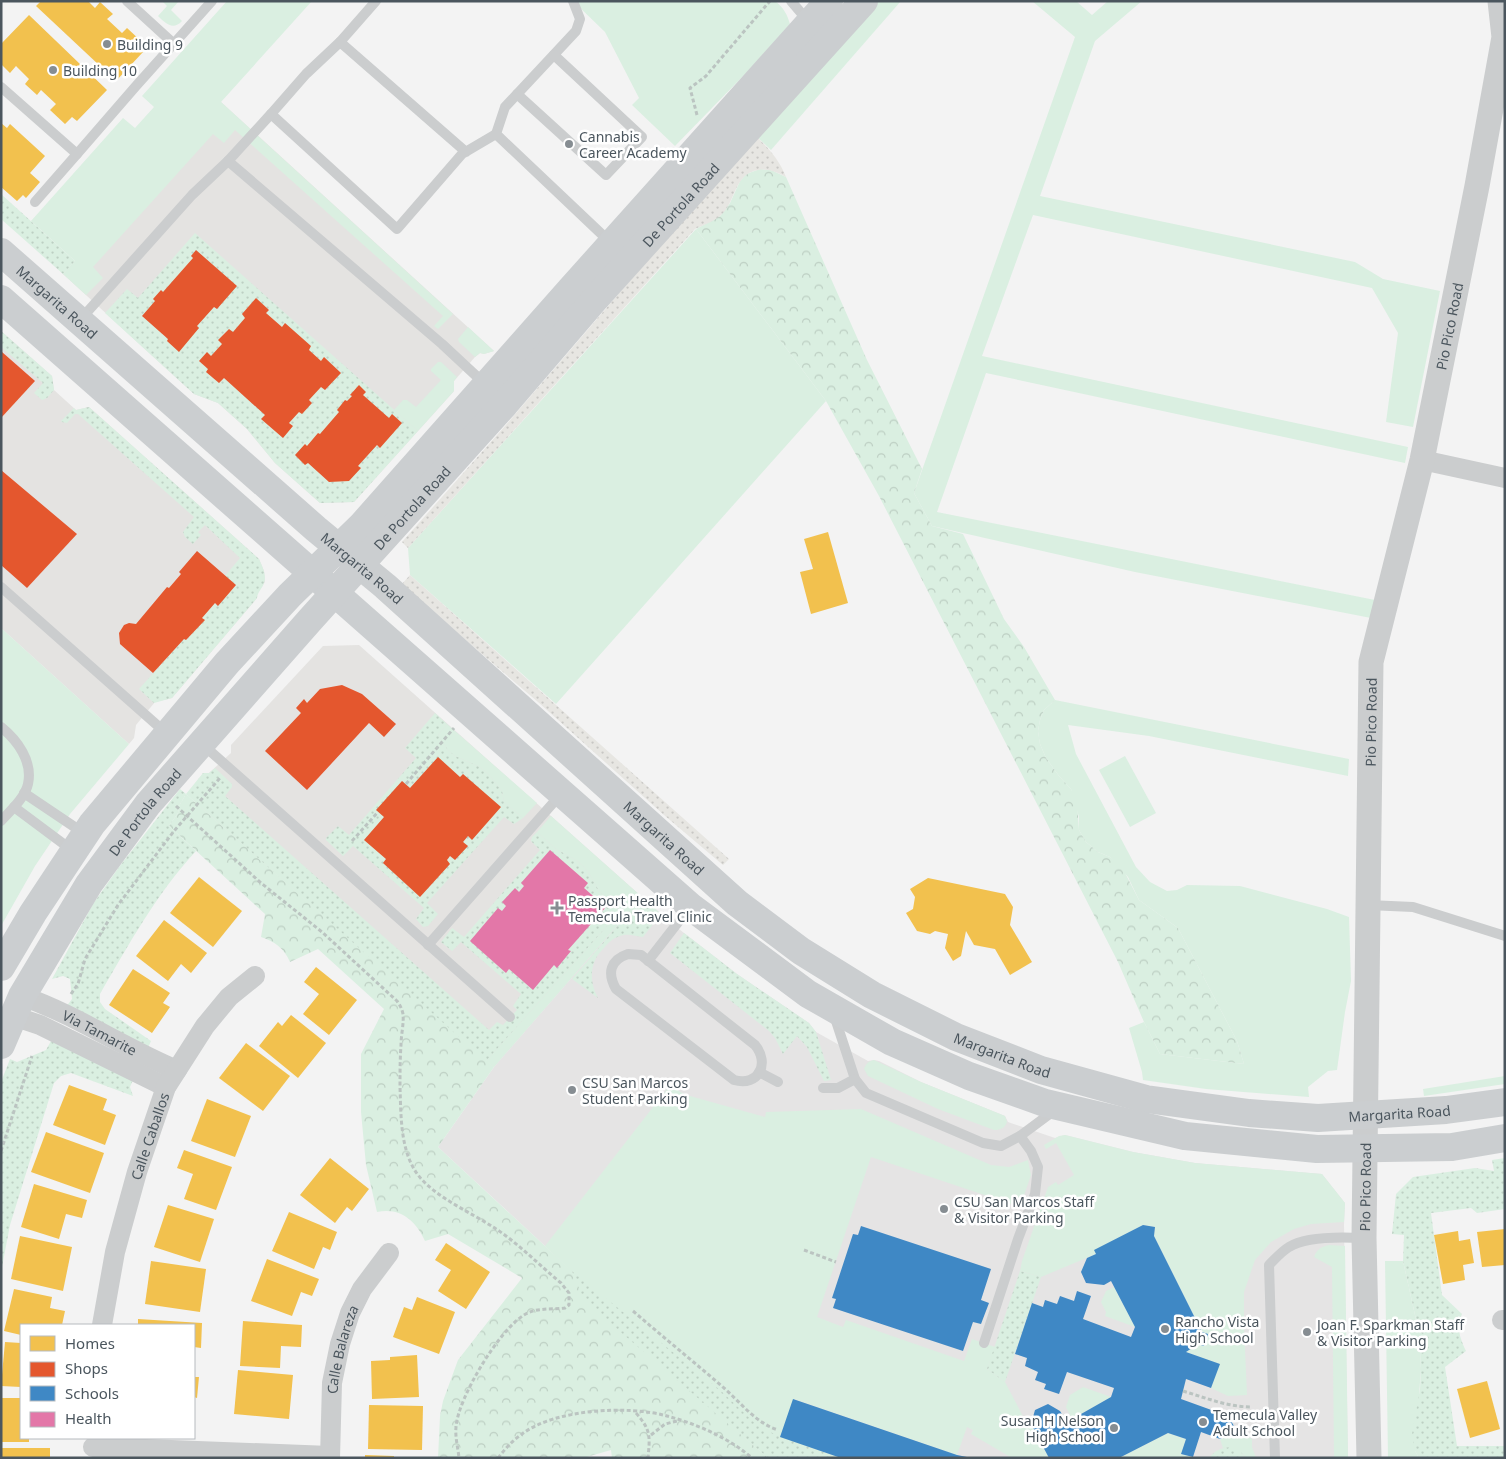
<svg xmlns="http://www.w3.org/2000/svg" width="1506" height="1459" font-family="'Noto Sans',sans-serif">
  <defs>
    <pattern id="forest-crowns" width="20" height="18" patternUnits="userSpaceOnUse" patternTransform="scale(1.25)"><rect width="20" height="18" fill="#daefe1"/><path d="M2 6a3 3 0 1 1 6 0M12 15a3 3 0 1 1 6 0" fill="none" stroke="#bdcfc3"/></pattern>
    <pattern id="sand-dots" width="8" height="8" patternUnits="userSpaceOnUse" patternTransform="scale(1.25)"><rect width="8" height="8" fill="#e7e6e2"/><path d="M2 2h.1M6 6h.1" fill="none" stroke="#c8c7c4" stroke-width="1.8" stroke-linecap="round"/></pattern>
    <pattern id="garden-dots" width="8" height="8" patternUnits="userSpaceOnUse" patternTransform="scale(1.25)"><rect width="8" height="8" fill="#daefe1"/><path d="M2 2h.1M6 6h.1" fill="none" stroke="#bdcfc3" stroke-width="1.8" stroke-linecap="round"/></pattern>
  </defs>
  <rect width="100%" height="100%" fill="#f3f3f3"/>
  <!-- commercial -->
  <g fill="#e4e3e1">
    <path d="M221,102L494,351L484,354L480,353L475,357L454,381V391L354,502L320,503L275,463L247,429L218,403L194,394L63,274Z"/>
    <path d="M1,331L52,376L54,390L76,410L89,407L259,559L264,571L265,582L257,593V598L172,698L155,702L136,725L134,738L129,744L1,628Z"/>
    <path d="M359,645L642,897L494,1067L197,804L203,773H209L231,753V745L323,646Z"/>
  </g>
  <!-- education -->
  <path fill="#e5e4e4" d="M642,897L675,926L737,974L809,1023L816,1032L868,1061L874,1060L879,1061L921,1082L1005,1116L1008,1122L1055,1138L1065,1135L1133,1152L1195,1163L1322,1174L1345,1203L1344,1225L1348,1458H768L545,1246L438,1147L494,1067Z"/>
  <!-- grass -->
  <g fill="#daefe1">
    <path d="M162,1H179L171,10L182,21C173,31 165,23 158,16L167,6Z"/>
    <path d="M227,1H312L221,102L453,314L438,329L434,326L443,316L235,130L224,143L213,134L93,267L103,278L86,295L63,274L75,261L31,221L123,118L135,128L154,107L142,96Z"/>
    <path d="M573,1H775C784,8 787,14 790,24L748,71L675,146L632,105L639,98L605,32Z"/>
    <path d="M877,1H901L771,150L755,135Z"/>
    <path d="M1032,1H1076L1092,15L1108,1H1142L1095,41L1040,196L1355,262L1383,279L1440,291L1413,427L1386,422L1398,333L1372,288L1033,215L982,356L1408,447L1405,463L986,373L937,512L1375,600L1371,618L1135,572L932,526L914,493L1075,37Z"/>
    <path d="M696,229L826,401L556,704L410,575L408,548Z"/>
    <path d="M468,327L494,351L484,354L480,353L475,357L459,342L458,339Z"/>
    <path d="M438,362H441L457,377L454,381V391L418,431L394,410L403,400H407L416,407L441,380L431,371V369Z"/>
    <path d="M1,628L129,744L70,814L35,866L1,926Z"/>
    <path d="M1055,700L1349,759L1348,776L1149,736L1068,725L1076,754L1136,867L1150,882L1167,891L1177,890L1187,885L1240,886L1327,909L1349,917L1351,981L1345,1012L1337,1070L1328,1071L1308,1087L1309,1097L1206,1089L1143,1080L1142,1072L1129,1028L1144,1022L1160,1054L1244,1064L1237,1041L1178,928L1139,900L1128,877L1110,857L1098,852L1086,842L1079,830V817L1071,789L1059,776L1046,758L1040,744L1038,731L1040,720L1044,710Z"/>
    <path d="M447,724L537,803L523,818L504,802L502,791L489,775L480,767L455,756L448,750L438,735Z"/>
    <path d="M1125,756L1156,813L1130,827L1099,770Z"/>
    <path d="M551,816L642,897L494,1067L486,1061L625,906L605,897L599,891L590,875L584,867L576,860L556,849L537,832Z"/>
    <path d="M874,1060L921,1082L1005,1116L1007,1122C1005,1128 1001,1130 994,1130L938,1109L868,1076L864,1069C866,1064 868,1061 874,1060Z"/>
    <path d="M1505,1076V1084L1424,1096L1423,1089Z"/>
    <path d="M671,1084L680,1092L690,1096L765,1117L766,1112L861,1109L991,1165L1009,1167L1028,1160L1031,1175L1020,1207L871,1157L817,1317L843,1327L846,1320L964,1361L972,1339L995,1347L987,1369L1005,1382L1028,1426L1031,1424L1049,1458H1012L971,1434L973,1430L967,1427L957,1455L794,1399L780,1437L768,1458L545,1246Z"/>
    <path d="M1065,1135L1133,1152L1195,1163L1322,1174L1345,1203L1344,1222L1311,1224L1294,1229L1271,1242L1255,1260L1244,1292V1326L1247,1395L1228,1396L1211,1388L1219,1364L1186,1352L1198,1344L1204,1346L1208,1334L1202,1332L1154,1236L1155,1227L1143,1225L1095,1250L1096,1254L1041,1277L1020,1271L1022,1261L1048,1187L1056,1182L1058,1185L1074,1175L1056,1143L1046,1149L1044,1145L1059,1136Z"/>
    <path d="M1329,1245L1345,1246L1348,1458H1334L1332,1267L1314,1257C1317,1249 1321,1247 1329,1245Z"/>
    <path d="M1385,1261H1403L1419,1333L1421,1369L1415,1451L1419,1458H1388Z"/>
    <path d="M1114,1287L1135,1327L1105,1316L1106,1312L1101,1302L1106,1291Z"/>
    <path d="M1083,1387L1111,1397L1072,1419L1066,1407L1070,1395Z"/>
    <path d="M1237,1431L1252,1439V1447L1256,1458H1246C1241,1450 1232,1447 1223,1448L1220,1439Z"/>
    <path d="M1168,1433L1186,1439L1181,1454L1196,1458H1119Z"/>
  </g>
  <!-- forest -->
  <g fill="url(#forest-crowns)">
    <path d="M760,169L771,170L786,177L867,360L922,469L914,493L932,526L963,534L1004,619L1024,647L1055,700L1044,710L1040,720L1038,731L1040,744L1046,758L1059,776L1071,789L1077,801L1079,830L1086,842L1098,852L1110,857L1122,867L1139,900L1178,928L1237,1041L1244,1064L1160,1054L1144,1022L1118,962L879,496L826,401L696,229L720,216L730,203L740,181L746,174Z"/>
    <path d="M186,794L494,1067L438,1147L572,1271L578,1284L703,1401L768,1458H612L611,1450L583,1458H438L440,1416L443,1401L458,1360L522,1278L448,1234L425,1241C416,1221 401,1207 377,1212L366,1165L361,1112V1054L384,1009L318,949L290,962C284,948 274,941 261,937L265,914L169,826L178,813L179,806Z"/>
  </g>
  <!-- sand -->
  <g fill="url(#sand-dots)">
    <path d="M755,135C768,148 779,159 786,177C775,171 766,167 753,171C733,179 735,204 720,216C713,222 703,225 695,229L408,548L402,542L505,426Z"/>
    <path d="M410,575L729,859L723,865L664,815L538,702L401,585Z"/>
  </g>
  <!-- garden -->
  <g fill="url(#garden-dots)">
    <path d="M1,194L75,261L63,274L1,219Z"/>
    <path d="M195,233L418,431L354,502L320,503L275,463L247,429L218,403L194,394L105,313L127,289L138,298Z"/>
    <path d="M1,331L52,376L54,390L47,398L42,400L34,393L43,383L1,347Z"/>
    <path d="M89,407L259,559C262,566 267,575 264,583C262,589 258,591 257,598L172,698L154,703L139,689L184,639L186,640L204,620L202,618L215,603L218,606L236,585L225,576L240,558L205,525L198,532L201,535L193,544L185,537L183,532L194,517L78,414H75L67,423L62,422L61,421L74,408L76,410Z"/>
    <path d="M435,713L447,724L438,735L448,750L455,756L480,767L489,775L502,791L504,802L523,818L514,824L504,817L427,903L438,914L428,926L423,927L416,919L424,908L353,846L343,856L326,840V838L338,826L349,835L416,758L405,748Z"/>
    <path d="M215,768L232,784V787L225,796L489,1030L497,1022L503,1025L517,1010L513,1006L521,994L461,942L452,951L441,942L452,928L464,937L540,850L531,841L532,837L537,832L556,849L576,860L584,867L590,875L599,891L605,897L625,906L486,1061L186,794L179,806L178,813L169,826L196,851C157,893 129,944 100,994V1002L105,1009L151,1041L148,1048L66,1007L72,999L70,979L63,976L52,979L93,904L119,867L180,789L186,794L203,773H209Z"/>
    <path d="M642,897L661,914L643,937C636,936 627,933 620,936C613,938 608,943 604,948C589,962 589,981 598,998L572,979Z"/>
    <path d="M684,933L737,974L809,1023L816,1032L831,1080L824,1081L807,1047L797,1036L783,1054L775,1038L769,1031L670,953Z"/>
    <path d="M51,1041L133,1080L130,1087L133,1096L71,1073L61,1076L54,1083L10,1225L1,1272V1082L10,1059L17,1062L46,1050Z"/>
    <path d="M1505,1158V1209L1477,1213L1471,1208L1431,1213L1442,1295L1462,1314C1456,1328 1460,1338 1466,1351L1445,1367L1457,1446H1505V1458H1419L1415,1451L1412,1434L1420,1389L1421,1369L1419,1333L1403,1261L1404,1235L1392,1234L1396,1194L1413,1177L1475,1168L1494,1171L1492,1160Z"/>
    <path d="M572,1271L720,1390L756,1424L776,1435L841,1458H768L583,1300Z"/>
    <path d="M1020,1271L1041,1277L1005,1382L987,1369Z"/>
    <path d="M1231,1447L1239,1450L1246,1458H1209C1215,1450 1221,1448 1231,1447Z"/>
  </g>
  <!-- homes -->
  <g fill="#f2c14e">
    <path d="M41,1H88L95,8L100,2L113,14L107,19L122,33L127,28L141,41L136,46L143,52L116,81L36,6Z"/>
    <path d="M29,15L107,90L77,121L72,117L65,124L50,110L56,104L41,90L37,95L25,84L29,79L16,66L10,73L1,64V44Z"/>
    <path d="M1,123L7,128L10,124L45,156L30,173L40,182L26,198L23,195L17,201L1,187Z"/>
    <path d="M828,532L848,603L811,614L800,572L813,569L804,539Z"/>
    <path d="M199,877L242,911L213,947L170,913Z"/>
    <path d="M928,878L1005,894L1013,907L1010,925L1032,962L1010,975L995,949L974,945L966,931L961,956L953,961L945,948L948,934L935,931L930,934L917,931L906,913L913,909L915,897L910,889Z"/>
    <path d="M164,920L207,953L191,973L181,964L168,981L136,956Z"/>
    <path d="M316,967L357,1000L329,1035L303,1014L319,994L304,982Z"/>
    <path d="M133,969L170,993L163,1003L170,1007L152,1033L109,1005Z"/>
    <path d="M291,1015L326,1043L298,1078L259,1046L278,1022L282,1026Z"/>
    <path d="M246,1043L290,1076L263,1111L219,1078Z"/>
    <path d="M69,1085L107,1099L103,1110L116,1115L105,1145L53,1125Z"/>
    <path d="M207,1099L251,1116L235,1157L191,1141Z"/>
    <path d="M46,1132L104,1153L90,1193L31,1172Z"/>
    <path d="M184,1150L232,1167L216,1210L184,1199L193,1174L177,1168Z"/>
    <path d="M330,1158L369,1189L352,1211L347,1207L335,1223L300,1195Z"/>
    <path d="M34,1184L87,1200L82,1218L66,1214L59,1239L21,1227Z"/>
    <path d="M168,1205L214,1219L200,1262L154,1247Z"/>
    <path d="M289,1212L337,1232L330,1250L323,1247L314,1269L272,1251Z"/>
    <path d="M1505,1229V1265L1482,1267L1477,1232Z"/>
    <path d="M1458,1231L1459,1241L1470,1239L1474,1263L1463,1265L1465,1280L1443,1284L1434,1235Z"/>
    <path d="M20,1236L72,1247L63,1291L11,1279Z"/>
    <path d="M446,1243L490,1272L466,1309L438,1291L451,1270L435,1260Z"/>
    <path d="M267,1259L319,1279L312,1296L301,1292L292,1316L251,1301Z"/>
    <path d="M151,1261L206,1269L200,1312L145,1304Z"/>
    <path d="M14,1289L52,1297L50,1308L65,1311L62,1325H21V1335L4,1331Z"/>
    <path d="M417,1297L455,1312L439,1354L393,1337L404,1307L412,1310Z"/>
    <path d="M138,1319L202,1323L201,1348L194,1347V1325H138Z"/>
    <path d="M243,1321L302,1325L301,1347L281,1346L280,1368L240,1366Z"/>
    <path d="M5,1342L21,1343V1387L1,1386Z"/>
    <path d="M417,1355L419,1397L372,1399L371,1361L390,1360V1357Z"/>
    <path d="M238,1370L293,1375L289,1419L234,1414Z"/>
    <path d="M194,1377H199L197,1398L194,1397Z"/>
    <path d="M1487,1381L1500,1429L1470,1438L1457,1389Z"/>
    <path d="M1,1398H21V1438H29V1442H1Z"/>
    <path d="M369,1405L423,1406L422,1450L368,1449Z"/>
    <rect x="1" y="1448" width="49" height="10"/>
    <path d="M365,1455L394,1456V1458H365Z"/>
  </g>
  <!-- shops -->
  <g fill="#e4572e">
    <path d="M196,250L237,286L217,309L214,307L197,326L199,328L179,352L167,341L168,339L142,316L155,301L153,299L161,290L163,292L193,258L191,256Z"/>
    <path d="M256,298L269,310L266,313L282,327L285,323L311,346L309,350L321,361L324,357L341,373L325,390L321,387L309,400L312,403L302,414L299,412L289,423L293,426L283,438L261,419L265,415L224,378L219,383L206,372L208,369L199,361L207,352L211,356L222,344L218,340L229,329L233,332L245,318L242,314Z"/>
    <path d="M2,352L35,381L1,418V353Z"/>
    <path d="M359,385L366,392L363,395L389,418L392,414L402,423L380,448L377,445L358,466L361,468L349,481L329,482L308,463L305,465L295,455L305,444L307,446L318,433L320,434L339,412L337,410L345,400L347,401L352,396L350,395Z"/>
    <path d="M1,470L77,534L27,588L1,565Z"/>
    <path d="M197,551L236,585L218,606L215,603L202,618L205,620L186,640L184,639L153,673L120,644L119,633L124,625L129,623L136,624L167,587L169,588L181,574L179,572Z"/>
    <path d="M342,685L362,694L396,724L384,737L369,723L307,790L265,751L301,713L296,708L304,699L307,703L320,689Z"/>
    <path d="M438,757L460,777L463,774L501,807L472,840L468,836L463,842L468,846L455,860L450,856L447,860L450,864L420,897L383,863L386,859L364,840L384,817L376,810L402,781L410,788Z"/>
  </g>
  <!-- schools -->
  <g fill="#3f88c5">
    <path d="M1143,1225L1155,1227L1154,1236L1202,1332L1208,1334L1204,1346L1198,1344L1186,1352L1220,1364L1211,1388L1186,1379L1181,1399L1228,1416L1237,1431L1220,1439L1201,1432L1193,1457L1181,1454L1186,1439L1168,1433L1119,1458H1049L1031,1424L1035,1410L1048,1404L1060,1411L1067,1422L1111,1397L1114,1388L1067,1372L1059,1394L1044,1389L1046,1384L1035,1380L1038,1372L1025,1366L1027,1358L1015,1354L1032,1303L1043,1307L1045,1300L1057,1304L1060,1296L1074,1301L1077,1291L1091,1296L1083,1319L1131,1337L1135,1327L1111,1281L1104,1285L1086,1283L1081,1272L1087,1258L1096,1254L1094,1250Z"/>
    <path d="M861,1226L991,1269L981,1300L989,1303L981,1324L973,1322L963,1351L833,1308L836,1299L832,1298L853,1234L858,1235Z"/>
    <path d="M793,1399L957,1455L972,1458H841L780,1437Z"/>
  </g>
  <!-- health -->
  <path fill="#e377a8" d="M550,850L588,883L584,888L606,907L568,950L571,951L557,968L554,965L533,990L509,969L506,973L470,941L498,908L502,911L506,906L502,902L515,888L519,892L524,886L521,883Z"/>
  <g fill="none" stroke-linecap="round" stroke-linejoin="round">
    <!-- path -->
    <g stroke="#bbc4c1" stroke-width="3" stroke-dasharray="4 2.5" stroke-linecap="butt">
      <path d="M697,115L690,88L706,76L770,1"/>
      <path d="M406,784L454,728"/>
      <path d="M176,806L261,883L322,932L397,1001C400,1005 402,1009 403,1014C404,1024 401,1035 401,1045C400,1059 400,1073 400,1087C401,1115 400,1151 418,1175C435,1197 470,1212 493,1227C517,1242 539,1265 561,1283L569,1293V1305L565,1308C551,1310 537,1307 524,1315C499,1330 458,1398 456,1427C455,1437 458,1448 459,1458"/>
      <path d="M352,841L378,812"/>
      <path d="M71,994L78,984L85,959L118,905L174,831L220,778"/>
      <path d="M1,1151L32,1056"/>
      <path d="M804,1250L836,1262"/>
      <path d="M633,1311C663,1337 694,1362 724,1388C741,1403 756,1423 778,1430"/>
      <path d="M1183,1391C1206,1398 1228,1407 1252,1407"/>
      <path d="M636,1413C651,1430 650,1436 648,1458"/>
      <path d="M651,1435L665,1424L677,1421"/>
      <path d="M498,1458C505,1449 513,1440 522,1434C555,1409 628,1405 667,1416C697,1424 729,1438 752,1458"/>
    </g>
    <!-- service -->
    <g stroke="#cbcdce" stroke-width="10">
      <path d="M127,1L174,44"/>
      <path d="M573,1L580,19L576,31L505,107L496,134L611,243"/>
      <path d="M791,1L808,21"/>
      <path d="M340,42L376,1"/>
      <path d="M1,87L77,154L136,86L212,1"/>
      <path d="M517,94L606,175L642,137L554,55"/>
      <path d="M466,152L340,42L306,74L271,114L397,229L462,154L496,134"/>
      <path d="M228,161L271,114"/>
      <path d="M35,202L77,154"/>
      <path d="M80,320L192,195L228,161L442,344L486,385"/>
      <path d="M1,587L166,733"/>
      <path d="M1,727C17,740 33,761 28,784C25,798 10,811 1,821"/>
      <path d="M201,743L510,1017"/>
      <path d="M24,793L85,834"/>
      <path d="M14,807L73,851"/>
      <path d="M1368,905L1413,907L1505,936"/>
      <path d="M428,945L561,794"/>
      <path d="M628,954L641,955L755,1045C770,1063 759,1087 734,1080L616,989C607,973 610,960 628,954Z"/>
      <path d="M648,961L690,907"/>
      <path d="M834,1015L855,1079L866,1093L983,1143L1001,1146L1020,1136L1055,1110"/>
      <path d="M759,1072L778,1082"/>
      <path d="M823,1088H838L855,1079"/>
      <path d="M984,1343L1018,1239L1035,1194L1038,1167L1031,1151L1020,1136"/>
      <path d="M1275,1458L1269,1265C1275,1259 1282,1251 1289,1247C1306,1236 1344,1237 1363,1238"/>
    </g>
    <!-- minor -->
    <g stroke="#cbcdce" stroke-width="20">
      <path d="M1422,460L1505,478"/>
      <path id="s1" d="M22,996C76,1015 124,1048 177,1070"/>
      <path d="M13,1016L40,1025L166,1087"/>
      <path d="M1502,1320H1505"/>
      <path id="s2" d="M102,1325L115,1252L137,1172L166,1087L205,1026L229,997L255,976"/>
      <path d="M93,1447L330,1456"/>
      <path id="s3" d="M330,1458L332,1383L340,1344L350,1313L362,1289L389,1253"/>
    </g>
    <!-- tertiary -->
    <path stroke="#cbcdce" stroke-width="25" id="s4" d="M1369,1458L1364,1238L1371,662L1422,460L1477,186L1504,37L1500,1"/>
    <!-- secondary -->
    <g stroke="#cbced0" stroke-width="28">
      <path id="s5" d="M1,252L316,529L385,586L737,903L801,951L872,995L956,1037L1041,1070L1146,1099L1249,1113L1318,1118L1446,1110L1505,1102"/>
      <path d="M1,299L691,907L808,994L892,1042L969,1076L1045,1103L1185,1136L1317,1149L1452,1147L1505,1138"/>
      <path d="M1,967L33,913L92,824L227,663L290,595L362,525L570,290L829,1"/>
      <path id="s6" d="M1,1045L22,996L89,884L148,804L310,620L505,404L596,298L864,1"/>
    </g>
  </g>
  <!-- markers -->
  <g fill="#868d92" stroke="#fff" stroke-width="2">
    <circle cx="107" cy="44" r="5"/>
    <circle cx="53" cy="70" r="5"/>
    <circle cx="569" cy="144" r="5"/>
    <path d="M554.5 900.5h5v5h5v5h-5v5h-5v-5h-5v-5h5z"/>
    <circle cx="572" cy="1090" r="5"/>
    <circle cx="944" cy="1209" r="5"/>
    <circle cx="1165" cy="1329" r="5"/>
    <circle cx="1307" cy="1332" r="5"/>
    <circle cx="1203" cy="1422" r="5"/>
    <circle cx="1114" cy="1428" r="5"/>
  </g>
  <g text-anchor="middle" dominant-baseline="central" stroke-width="5" stroke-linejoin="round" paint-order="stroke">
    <!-- poi labels -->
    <g font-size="14" fill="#4b565e" stroke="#fff" text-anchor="start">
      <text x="117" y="44">Building 9</text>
      <text x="63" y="70">Building 10</text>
      <text x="579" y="136">Cannabis<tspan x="579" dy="16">Career Academy</tspan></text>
      <text x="568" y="900">Passport Health<tspan x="568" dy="16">Temecula Travel Clinic</tspan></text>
      <text x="582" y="1082">CSU San Marcos<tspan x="582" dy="16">Student Parking</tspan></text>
      <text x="954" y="1201">CSU San Marcos Staff<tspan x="954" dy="16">&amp; Visitor Parking</tspan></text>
      <text x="1175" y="1321">Rancho Vista<tspan x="1175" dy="16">High School</tspan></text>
      <text x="1317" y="1324">Joan F. Sparkman Staff<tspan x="1317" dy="16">&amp; Visitor Parking</tspan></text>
      <text x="1213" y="1414">Temecula Valley<tspan x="1213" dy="16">Adult School</tspan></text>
      <text x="1104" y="1420" text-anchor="end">Susan H Nelson<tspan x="1104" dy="16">High School</tspan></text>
    </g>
    <!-- street labels -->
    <g font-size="14" fill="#4b565e" stroke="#fff">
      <text stroke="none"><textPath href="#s6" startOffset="1085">De Portola Road</textPath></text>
      <text stroke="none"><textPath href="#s5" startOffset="75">Margarita Road</textPath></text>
      <text stroke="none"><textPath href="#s4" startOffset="1141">Pio Pico Road</textPath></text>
      <text stroke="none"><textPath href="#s6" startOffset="680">De Portola Road</textPath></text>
      <text stroke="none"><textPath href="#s5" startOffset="480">Margarita Road</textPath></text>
      <text stroke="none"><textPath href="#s4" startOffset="736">Pio Pico Road</textPath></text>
      <text stroke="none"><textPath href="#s6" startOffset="275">De Portola Road</textPath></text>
      <text stroke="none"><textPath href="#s5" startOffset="885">Margarita Road</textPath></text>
      <text stroke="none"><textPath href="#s1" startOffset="86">Via Tamarite</textPath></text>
      <text stroke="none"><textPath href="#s5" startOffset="1290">Margarita Road</textPath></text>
      <text stroke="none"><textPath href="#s5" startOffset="1695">Margarita Road</textPath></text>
      <text stroke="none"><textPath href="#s2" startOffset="195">Calle Caballos</textPath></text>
      <text stroke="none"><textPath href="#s4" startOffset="271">Pio Pico Road</textPath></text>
      <text stroke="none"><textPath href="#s3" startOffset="110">Calle Balareza</textPath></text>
    </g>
  </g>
  <!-- border -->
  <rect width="1506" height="1459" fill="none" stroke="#4b565e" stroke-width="5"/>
  <!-- legend -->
  <rect x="20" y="1324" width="175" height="115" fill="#ffffff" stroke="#b7bbbf"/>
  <rect x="30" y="1336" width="25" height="15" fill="#f2c14e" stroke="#b7bbbf"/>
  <text x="65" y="1349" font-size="15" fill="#4b565e">Homes</text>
  <rect x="30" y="1362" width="25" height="15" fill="#e4572e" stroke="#b7bbbf"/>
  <text x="65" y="1374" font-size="15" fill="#4b565e">Shops</text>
  <rect x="30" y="1386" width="25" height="15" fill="#3f88c5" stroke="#b7bbbf"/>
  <text x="65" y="1399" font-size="15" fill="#4b565e">Schools</text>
  <rect x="30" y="1412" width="25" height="15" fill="#e377a8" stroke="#b7bbbf"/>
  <text x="65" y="1424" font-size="15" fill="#4b565e">Health</text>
</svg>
